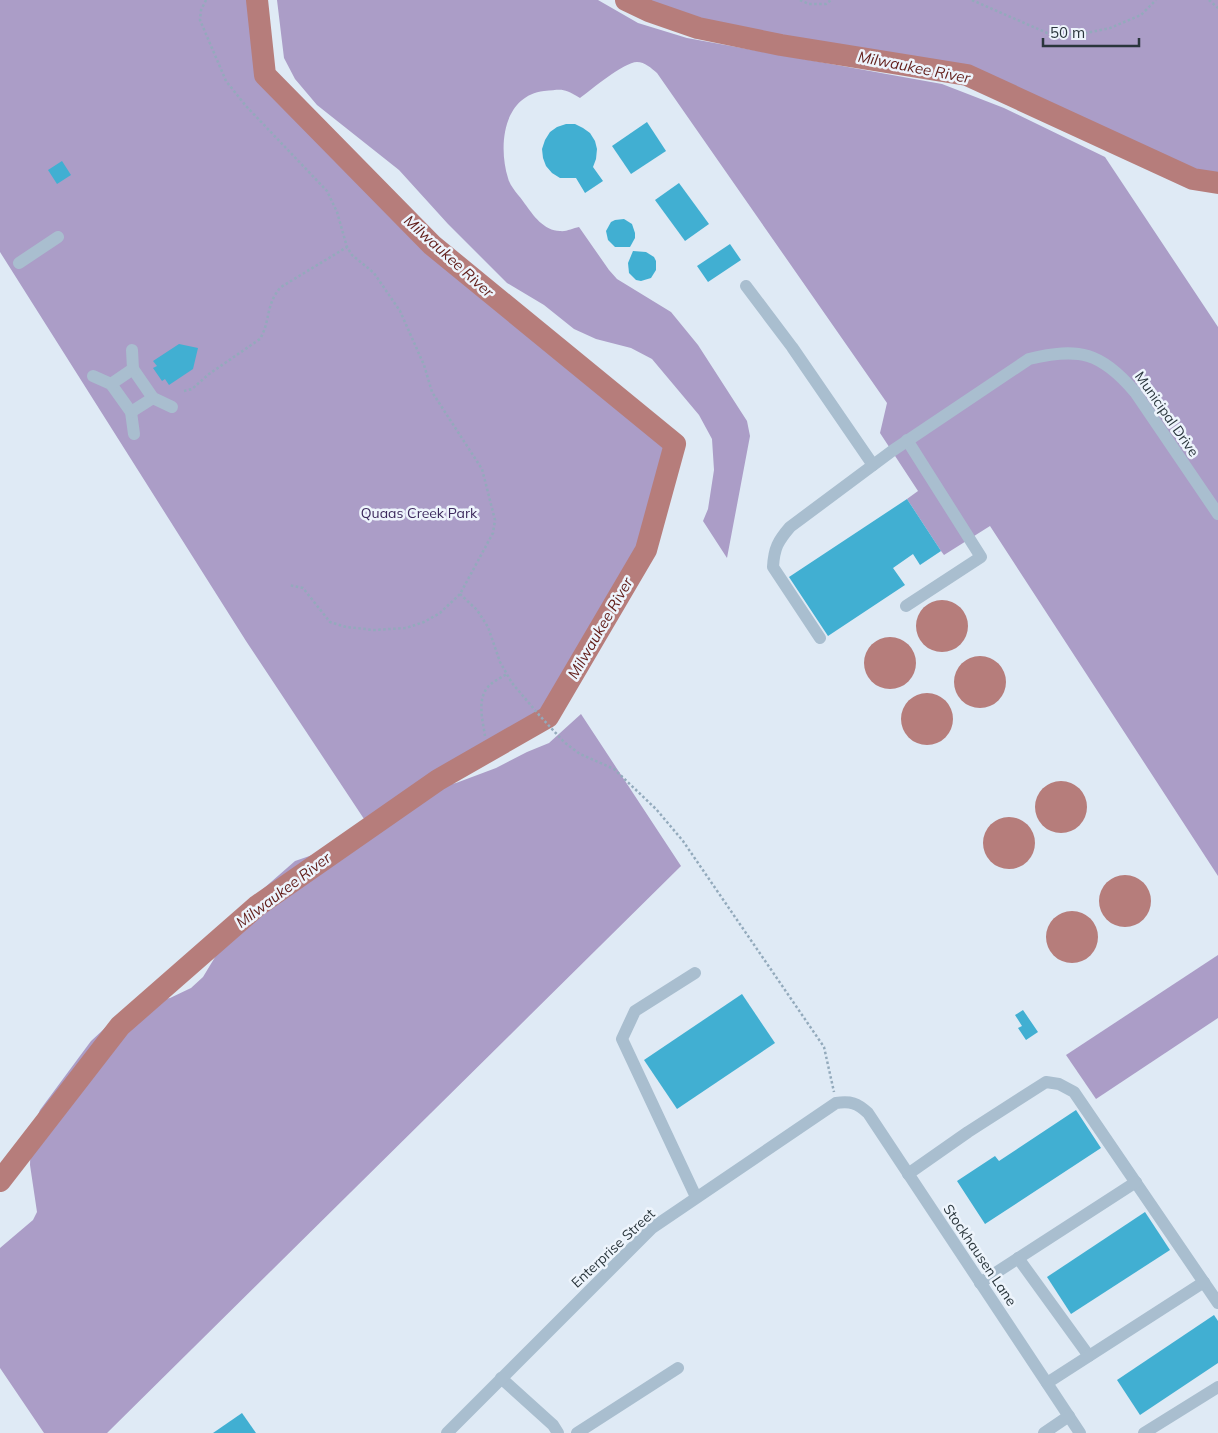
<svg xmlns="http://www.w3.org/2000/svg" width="1218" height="1433" font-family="Mulish,sans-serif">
  <rect width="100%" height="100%" fill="#dfeaf5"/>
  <!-- green -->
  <g fill="#ab9dc7">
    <path d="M0,0H257L265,75L432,245L675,444L646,550L548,717L435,787L456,783L496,768L527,752L549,743L581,714L681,866L107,1433H44L0,1368V1248L33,1220L37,1212L30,1165L31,1132L40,1110L91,1041L117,1017L138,1004L170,998L191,988L203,977L223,944L263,889L295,861L324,851L366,822L246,641L0,252Z"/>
    <path d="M277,0H598L638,23L687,38L942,84L1004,108L1105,157L1218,327V876L990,526L944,555L941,551L907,499L918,491L880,433L887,403L657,73C651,68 645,62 637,62C624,62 591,90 580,98C563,88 564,89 544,91C503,96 498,146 508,178C510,187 520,196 525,204C533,215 544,231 560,231C566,232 573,228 579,227L609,270L617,279L671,312L698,345L747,421L750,436L727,558L703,521L708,509L714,470L712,439L699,415L652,359L631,348L596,339L574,329L544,305L507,283L448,224L399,170L317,105L295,79L284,58Z"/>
    <path d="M626,0H1218V185L1193,179L967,75L781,45L699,28L649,11Z"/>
    <path d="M1218,955V1018L1096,1099L1066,1055Z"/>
  </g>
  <!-- water -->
  <g fill="#b67d7b">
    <circle cx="942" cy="626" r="26"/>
    <circle cx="890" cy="663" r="26"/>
    <circle cx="980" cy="682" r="26"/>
    <circle cx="927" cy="719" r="26"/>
    <circle cx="1061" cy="807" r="26"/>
    <circle cx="1009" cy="843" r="26"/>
    <circle cx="1125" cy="901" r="26"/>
    <circle cx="1072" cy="937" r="26"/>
  </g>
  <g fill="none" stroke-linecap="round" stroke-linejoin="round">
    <!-- river -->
    <g stroke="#b67d7b" stroke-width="22">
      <path d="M626,0L649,11L698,28L781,45L967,75L1193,179L1218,183"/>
      <path d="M0,1181L120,1026L257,906L438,780L548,717L646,550L675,444L432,245L265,75L257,0"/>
    </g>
  </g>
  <!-- building -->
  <g fill="#41afd2">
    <path d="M647,122L666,151L631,174L612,146Z"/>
    <path d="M566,124H575L583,128L590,133L595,141L597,149L596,159L593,167L603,181L585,193L576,178H560L552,173L546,166L543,158L542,149L545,140L550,132L557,127Z"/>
    <path d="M62,161L71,175L57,184L48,170Z"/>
    <path d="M679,183L709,224L685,241L655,200Z"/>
    <path d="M624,219L632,224L635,233V238L630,247H615L608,240L606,231L611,222L615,220Z"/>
    <path d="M730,244L741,260L708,282L697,266Z"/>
    <path d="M633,251L646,252L654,257L656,261V270L651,278L641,281L636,280L629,273L628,263Z"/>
    <path d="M179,344L198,348L193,369L169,385L165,379L162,381L153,368L157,366L153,361Z"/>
    <path d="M907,499L941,551L920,565L913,554L893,568L905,585L828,636L789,577Z"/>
    <path d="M742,994L775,1043L677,1109L644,1060Z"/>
    <path d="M1023,1010L1038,1032L1026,1040L1018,1028L1022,1026L1015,1015Z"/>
    <path d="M1076,1110L1101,1148L985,1224L957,1181L995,1156L999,1161Z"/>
    <path d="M1145,1212L1170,1250L1071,1314L1047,1277Z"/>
    <path d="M1214,1315L1218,1321V1363L1140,1415L1117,1380Z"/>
    <path d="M242,1413L256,1433H213Z"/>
  </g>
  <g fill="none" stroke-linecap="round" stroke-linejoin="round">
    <!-- path -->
    <g stroke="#93aabc" stroke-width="2.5" stroke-dasharray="2.5 2.5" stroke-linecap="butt">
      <path d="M206,0L201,10L200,20L226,81L246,106L327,191L337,212L347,247L352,255L374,273L400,311L424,365L432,392L482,469L495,520L493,533L460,594L440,613L424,622L406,628L374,630L346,627L330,622L303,588L289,585"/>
      <path d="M800,0L809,4H826L831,0"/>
      <path d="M972,0L1047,33L1077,35L1110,28L1141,15L1156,0"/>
      <path d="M1209,0L1218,8"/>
      <path d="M184,391L192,389L209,374L260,339C271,320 265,305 281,287L347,247"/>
      <path d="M460,594L477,610L488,627L500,662L512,683L540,716L564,742L580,754L614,769L656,809L683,841L824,1047L834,1092"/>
      <path d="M485,736C483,722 477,701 487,688C492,682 500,678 507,674"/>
    </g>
    <!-- minor -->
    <g stroke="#a9becf" stroke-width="12">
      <path d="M19,263L58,237"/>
      <path d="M746,286L792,347L873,465"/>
      <path d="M132,350L133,369L153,398L172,407"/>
      <path d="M93,376L111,384L131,412L134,434"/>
      <path d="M111,384L133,369"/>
      <path d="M131,412L153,398"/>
      <path d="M906,606L981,557L907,440"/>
      <path d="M820,638L773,567C774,548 778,541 790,527L892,451L1029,359C1079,347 1101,352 1135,392L1218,514"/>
      <path d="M695,973L635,1011L622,1039L696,1197"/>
      <path d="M908,1174L968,1132L1046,1082L1059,1084L1074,1092L1218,1303"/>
      <path d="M1018,1258L1089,1356"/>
      <path d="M980,1283L1136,1182"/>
      <path d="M501,1378L553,1425L558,1433"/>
      <path d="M1047,1383L1204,1282"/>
      <path d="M447,1433L652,1228L836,1103C851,1101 857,1103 868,1113L1080,1433"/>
      <path d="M577,1433L678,1368"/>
      <path d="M1044,1433L1069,1416"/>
      <path d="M1144,1433L1218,1387"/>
    </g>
  </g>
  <g text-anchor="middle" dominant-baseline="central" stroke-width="5" stroke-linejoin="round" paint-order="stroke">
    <!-- street labels -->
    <g font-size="14" fill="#2a363c" stroke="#edf4fc">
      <text transform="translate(1167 414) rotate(55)">Municipal Drive</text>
      <text transform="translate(613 1248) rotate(-43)">Enterprise Street</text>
      <text transform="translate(980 1255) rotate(56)">Stockhausen Lane</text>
    </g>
    <!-- park labels -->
    <g font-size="14" fill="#3d2a5d" stroke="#edf4fc">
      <text x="419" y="513">Quaas Creek Park</text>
    </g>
    <!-- water labels -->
    <g font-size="15" font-style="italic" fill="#621e1a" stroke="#edf4fc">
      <text transform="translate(914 67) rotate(11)">Milwaukee River</text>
      <text transform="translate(449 256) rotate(42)">Milwaukee River</text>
      <text transform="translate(600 628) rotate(-60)">Milwaukee River</text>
      <text transform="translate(283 890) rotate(-37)">Milwaukee River</text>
    </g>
  </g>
  <!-- scale -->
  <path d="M1043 38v8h96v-8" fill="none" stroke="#2a363c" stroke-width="2.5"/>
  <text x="1050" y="38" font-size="15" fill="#2a363c" stroke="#edf4fc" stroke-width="4" paint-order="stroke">50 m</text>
</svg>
